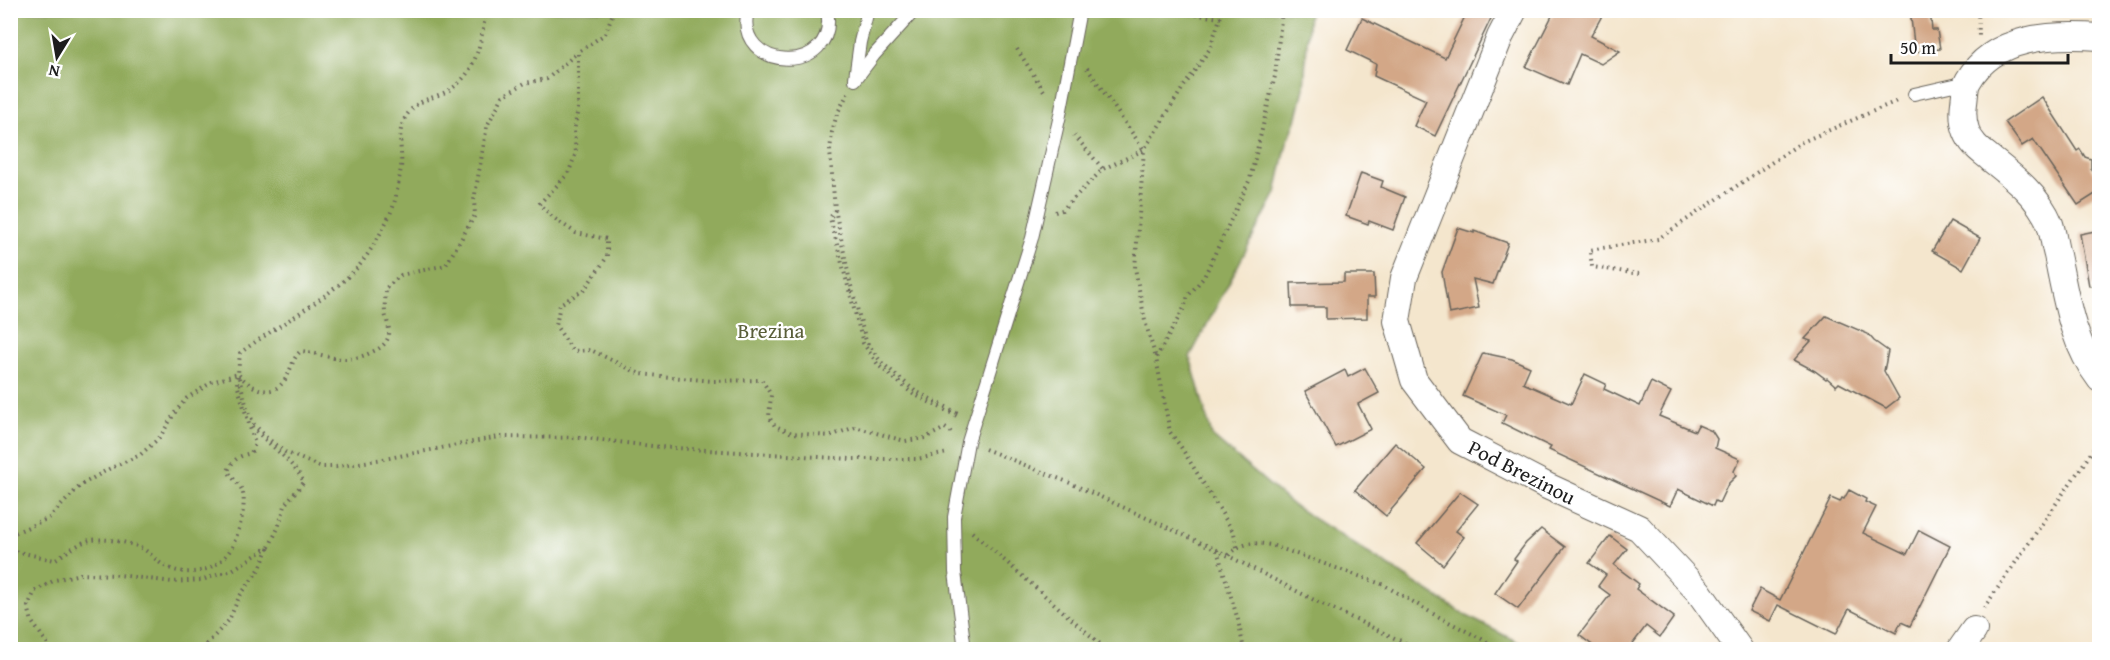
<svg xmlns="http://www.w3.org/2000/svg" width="2110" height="660" font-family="'Gentium Book Plus',serif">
  <rect width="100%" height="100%" fill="#fff"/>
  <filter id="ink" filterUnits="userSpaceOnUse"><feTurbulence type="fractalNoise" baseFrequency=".0167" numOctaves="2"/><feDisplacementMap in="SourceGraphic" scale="12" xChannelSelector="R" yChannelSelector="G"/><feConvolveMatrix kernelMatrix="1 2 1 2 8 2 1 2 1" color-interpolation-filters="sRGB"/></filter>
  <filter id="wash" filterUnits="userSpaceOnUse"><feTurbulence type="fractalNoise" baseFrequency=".008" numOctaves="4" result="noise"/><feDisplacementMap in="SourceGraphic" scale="24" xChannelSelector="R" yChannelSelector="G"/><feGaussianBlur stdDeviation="1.35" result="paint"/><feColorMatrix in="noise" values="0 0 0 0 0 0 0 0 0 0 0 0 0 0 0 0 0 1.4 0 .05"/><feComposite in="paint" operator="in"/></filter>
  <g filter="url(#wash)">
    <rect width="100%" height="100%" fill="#f4e6cd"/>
    <!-- forest -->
    <path fill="#91aa5b" stroke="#56633c" stroke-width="1.5" d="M10,11H1309L1304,88L1296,121L1287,143L1276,193L1190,357L1212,436L1294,506L1467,616L1531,649H11Z"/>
    <g id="blocks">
      <!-- building -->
      <g fill="#d3a787">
        <path d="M1468,10H1495L1435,136L1414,126L1426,100L1374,76L1376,64L1347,50L1362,18L1445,58Z"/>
        <path d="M1555,10H1605L1591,36L1620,51L1601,64L1580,54L1567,85L1526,67Z"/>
        <path d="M1910,10H1930L1932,30H1937L1940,49L1915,52Z"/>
        <path d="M2042,97L2077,151L2080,149L2085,157L2091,159V169L2100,182V191L2078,205L2033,139L2022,146L2005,122Z"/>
        <path d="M1361,173L1383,181L1381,187L1405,197L1393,230L1369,221L1368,224L1346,216Z"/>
        <path d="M1950,221L1980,238L1963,269L1932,251Z"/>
        <path d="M1458,228L1474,233V231L1508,243L1493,284L1473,279L1479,308L1449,314L1442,272Z"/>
        <path d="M2100,230V285L2089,286L2080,234Z"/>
        <path d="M1344,274H1374L1375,297H1367V318L1326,319V307H1292L1291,283L1344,282Z"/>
        <path d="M1826,316L1868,334L1874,341L1888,351L1884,371L1899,398L1886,408L1839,383L1836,386L1827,378L1826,379L1815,371L1794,360L1811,341L1805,339Z"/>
        <path d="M1483,353L1512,359L1530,367L1523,383L1571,404L1585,374L1606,384L1604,389L1640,406L1651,382L1671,392L1659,416L1695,431L1698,425L1712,431L1717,439L1715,448L1740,459L1734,471L1736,476L1728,484L1719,503L1715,501L1713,506L1678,489L1670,506L1549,450L1551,447L1502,423L1506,415L1463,396Z"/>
        <path d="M1365,368L1379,393L1358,404L1371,429L1336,447L1305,391L1345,370L1348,377Z"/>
        <path d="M1395,443L1426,469L1386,516L1355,490Z"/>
        <path d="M1849,490L1866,499L1865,502L1876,507L1863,533L1907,554L1919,530L1950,546L1910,626L1901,622L1896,633L1849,609L1836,634L1778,605L1770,621L1749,611L1760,589L1780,600L1831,498L1840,502L1842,498L1844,499Z"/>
        <path d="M1460,492L1478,504L1456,531L1464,537L1443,565L1417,543Z"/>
        <path d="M1541,529L1565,547L1518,609L1495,593L1517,561L1514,559L1526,543Z"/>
        <path d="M1610,536L1627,549L1614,565L1639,584L1636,589L1674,617L1660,637L1646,626L1628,650H1599L1579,635L1610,595L1598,586L1606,575L1589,563Z"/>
      </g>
    </g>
  </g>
  <g filter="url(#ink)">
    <use href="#blocks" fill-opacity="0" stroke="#68635a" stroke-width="1.5"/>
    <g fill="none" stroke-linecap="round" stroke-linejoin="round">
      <!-- lane casing -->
      <g stroke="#68635a" stroke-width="14">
        <g id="lane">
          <path d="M748,10C732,72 840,78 827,10"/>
          <path d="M855,78L860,42L868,10"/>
          <path d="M855,80L874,55L915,10"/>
          <path d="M1914,94L1967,82"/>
          <path d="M965,650L955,572L954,517L968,442L1032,238L1060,115L1080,10"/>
        </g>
      </g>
      <!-- street casing -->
      <g stroke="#68635a" stroke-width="28">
        <g id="street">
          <path d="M1514,10L1500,37L1404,278L1397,321L1414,380L1460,441L1547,486L1639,528L1699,592L1740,650"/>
          <path d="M2100,37C2053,34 1994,35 1968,81C1965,86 1965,96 1964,103C1962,118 1964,133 1975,145C1980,151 1987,155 1992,160C2015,178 2039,197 2050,224C2053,233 2054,245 2057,255C2066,298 2072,343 2100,379"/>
          <path d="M1960,650L1974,630"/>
        </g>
      </g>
      <!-- path -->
      <g stroke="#68635a" stroke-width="4" stroke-dasharray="1.5 4.5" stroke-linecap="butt">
        <path d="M614,10L605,34L578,52V108L574,131L576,153L568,174L539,204L555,219L576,233L607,239V257L584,290L560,304L556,326L573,351L591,350L640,374L713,381L762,380L771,395L769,417L775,426L792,433L830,436L855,427L905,441L925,438L945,428L954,434"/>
        <path d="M1154,10L1222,18"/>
        <path d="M1978,10L1979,36"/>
        <path d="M1017,49L1046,94"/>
        <path d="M1087,68L1144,150L1135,268L1145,321L1156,358"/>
        <path d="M848,93L837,114L832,132L830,151L835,209L850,282L866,341L881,362L915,391L960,414"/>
        <path d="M1074,135L1103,169"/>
        <path d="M835,210L830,218L863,343L879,366L913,394L959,417"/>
        <path d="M1055,212L1062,210L1103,169L1144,150L1182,89L1209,50L1223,10"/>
        <path d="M1639,274L1592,267L1590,250L1658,239L1802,142L1899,100"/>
        <path d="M239,375C251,388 271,399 284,381C292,371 291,359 301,351C332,355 343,367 374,351C381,348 387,343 389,335C390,327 386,320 385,312C384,304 386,296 386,288L401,275L446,265L475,215L474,200L487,126L503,96L525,83L547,79L578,52"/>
        <path d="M239,378L247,408L254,424L266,437L285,452L321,467H336L389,458L499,437L584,438L660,447L850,459H917L948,453"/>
        <path d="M985,449L1070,483L1217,550L1316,601L1420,650"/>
        <path d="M972,532L1107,650"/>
        <path d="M10,535L49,518L81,485L109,469L140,455L160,437L176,411L187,398L212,382L238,374"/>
        <path d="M1237,547L1234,533L1181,447L1170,432L1156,358L1184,308L1188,296L1204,277L1250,179L1275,76L1282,10"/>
        <path d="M10,550L54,560C63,555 81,541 91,540C103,538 130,542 141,548C149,551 155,560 163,565C190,581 225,569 235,540C240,528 247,502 242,490C239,484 232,478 228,471C233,459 239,456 251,453L255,444L237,384L240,353C276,326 328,299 358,267C369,255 389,220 394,204C397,193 399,179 401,168C403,147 394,129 410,111C418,101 429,99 441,94C476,80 481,43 486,10"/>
        <path d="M1217,550L1238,620L1244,650"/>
        <path d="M1229,555C1242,542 1254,542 1271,545L1384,585L1437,616L1503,650"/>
        <path d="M1984,608L2100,440"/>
        <path d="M48,650L47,643L32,622L28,606L35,591L55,580L80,574L119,575L172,582L202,580L232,570L269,547L278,528L286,503L304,482C292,460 269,445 252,427"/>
        <path d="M205,650L207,644L229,620L239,597L260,568L269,547"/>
      </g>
      <!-- lane -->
      <use href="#lane" stroke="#fff" stroke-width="12"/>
      <!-- street -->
      <use href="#street" stroke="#fff" stroke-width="26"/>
    </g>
  </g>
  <g text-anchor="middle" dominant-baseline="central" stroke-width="4.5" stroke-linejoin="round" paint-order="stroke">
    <!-- park labels -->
    <g font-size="21" fill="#5a5f3a" stroke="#fff">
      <text x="771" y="330">Brezina</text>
    </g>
    <!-- street labels -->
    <g font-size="21" fill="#1c1c1c" stroke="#fff">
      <text transform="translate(1522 472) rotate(27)">Pod Brezinou</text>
    </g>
  </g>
  <!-- margin -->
  <rect width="2110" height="660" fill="none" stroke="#fff" stroke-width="36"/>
  <!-- north arrow -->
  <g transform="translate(57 57) rotate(191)" stroke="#ffffff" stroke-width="4.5" paint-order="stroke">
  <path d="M0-4.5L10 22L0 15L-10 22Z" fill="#1c1c1c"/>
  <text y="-9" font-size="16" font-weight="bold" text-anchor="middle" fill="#1c1c1c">N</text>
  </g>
  <!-- scale -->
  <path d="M1891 54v9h177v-9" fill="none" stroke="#1c1c1c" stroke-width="3"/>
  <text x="1900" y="54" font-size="18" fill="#1c1c1c" stroke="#ffffff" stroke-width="4.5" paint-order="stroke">50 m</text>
</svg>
